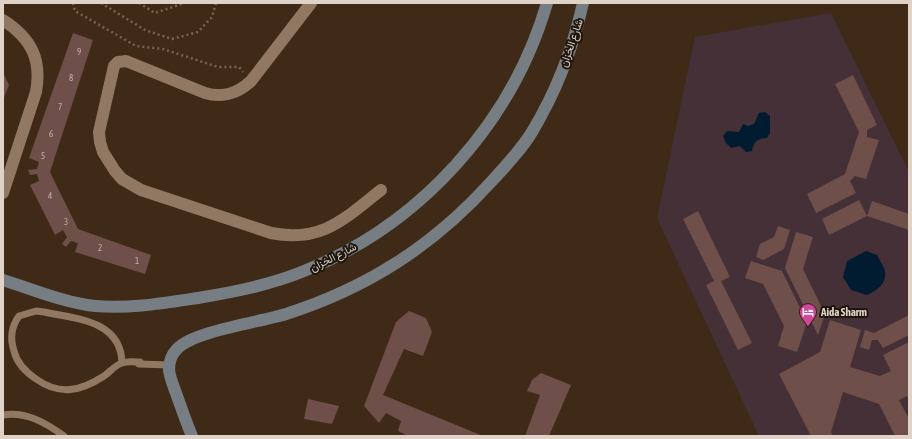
<svg xmlns="http://www.w3.org/2000/svg" width="912" height="439" font-family="'Asap Condensed',Vazirmatn,sans-serif">
  <rect width="100%" height="100%" fill="#3f2a17"/>
  <!-- commercial -->
  <path fill="#443036" d="M831,13L909,172V436H759L657,218L695,37Z"/>
  <!-- water -->
  <g fill="#011b31">
    <path d="M765,112L770,116V133L767,138C757,139 754,141 752,151L746,152L740,146L731,148L726,143L723,136L727,131L739,132L743,124L748,126L754,124L759,113Z"/>
    <path d="M866,251L877,255C879,260 885,267 885,272C887,284 876,291 867,295L851,290L843,277L847,261Z"/>
  </g>
  <!-- building -->
  <g fill="#6e4f49">
    <path d="M73,33L93,40L50,172L78,229L151,255L145,274L75,252L78,243L71,241L66,247L62,244L67,237L63,230L55,235L30,185L39,181L37,174L30,175L28,170L37,169L39,162L29,158Z"/>
    <path d="M3,72L9,85L3,100Z"/>
    <path d="M853,75L877,125L867,130V137L879,140L866,179L855,176L850,181L856,193L816,213L807,194L845,174L859,132L835,84Z"/>
    <path d="M859,200L867,216L829,235L822,219Z"/>
    <path d="M872,201L909,214V230L867,216Z"/>
    <path d="M698,211L730,277L721,281L752,343L738,350L706,285L714,281L683,219Z"/>
    <path d="M778,226L790,230L784,249L763,260L756,257L760,244L774,237Z"/>
    <path d="M796,232L813,237L803,269L825,314L818,335L785,268Z"/>
    <path d="M751,261L782,271L807,322L797,352L778,346L784,326L763,284L745,278Z"/>
    <path d="M409,311L426,318L432,332L423,356L404,349L383,395L483,436H408L398,431L401,421L386,413L379,423L364,406L396,322Z"/>
    <path d="M909,315V335L883,348L878,340H872L869,350L860,347L865,330L874,333Z"/>
    <path d="M830,320L861,330L850,367L880,376L891,371L883,355L909,342V401L907,396L899,400L909,419V436H895L879,404L843,392L831,432L833,436H811L779,374L820,352Z"/>
    <path d="M541,373L571,385L549,436H525L540,395L527,391L532,380Z"/>
    <path d="M308,399L339,406L332,424L304,419Z"/>
  </g>
  <g fill="none" stroke-linecap="round" stroke-linejoin="round">
    <!-- path -->
    <g stroke="#776554" stroke-width="2.5" stroke-dasharray="2 3" stroke-linecap="butt">
      <path d="M73,3L75,11L136,46L163,49L218,67H239L243,72"/>
      <path d="M101,3L145,30L172,39L198,32L212,17L216,3"/>
      <path d="M139,3L155,13L184,3"/>
    </g>
    <!-- lane -->
    <g stroke="#917863" stroke-width="7">
      <path d="M122,363C121,320 76,319 44,312L36,311L19,316C11,327 10,339 14,351C17,364 26,372 36,379C60,396 81,391 104,376C110,372 115,365 122,363C126,361 135,362 140,362L139,364L169,365"/>
      <path d="M3,415C26,411 46,423 64,436"/>
    </g>
    <!-- street -->
    <g stroke="#917863" stroke-width="12">
      <path d="M311,3L251,81C237,94 223,98 205,93L126,61L118,62L114,66L99,132L100,142L103,152L115,171L122,179L141,190L271,233C322,243 344,219 381,190"/>
      <path d="M3,20C31,38 42,59 36,92L3,193"/>
    </g>
    <!-- secondary -->
    <g stroke="#767e84" stroke-width="12">
      <path d="M3,280C32,289 65,303 95,306C129,309 164,303 198,298C234,292 270,285 304,271C420,225 512,123 547,3"/>
      <path d="M192,436C186,422 181,407 176,393C173,385 170,378 169,370C169,363 171,355 177,349C193,331 261,322 286,314C367,288 433,246 490,183C505,167 521,150 532,132C556,92 573,48 583,3"/>
    </g>
  </g>
  <!-- icons -->
  <defs>
    <g id="hotel-pin" transform="scale(0.9)"><path d="M0 17L-7.5 6A9.5 9.5 0 1 1 7.5 6Z" fill="#d1479c" stroke="#1e150d"/><path d="M-6-4.5h1.5V1H6V5H4.5V3h-9V5H-6ZM-4 0a1.8 1.8 0 1 1 3.6 0ZM.5 0V-2.5h3Q6-2.5 6 0Z" fill="#fff"/></g>
  </defs>
  <g fill-rule="evenodd">
    <use href="#hotel-pin" x="808" y="312"/>
  </g>
  <g text-anchor="middle" dominant-baseline="central" stroke-width="4" stroke-linejoin="round" paint-order="stroke">
    <!-- number labels -->
    <g font-size="9" fill="#c3b1a7">
      <text x="79" y="52">9</text>
      <text x="71" y="78">8</text>
      <text x="60" y="107">7</text>
      <text x="51" y="134">6</text>
      <text x="43" y="156">5</text>
      <text x="50" y="196">4</text>
      <text x="66" y="222">3</text>
      <text x="100" y="248">2</text>
      <text x="137" y="261">1</text>
    </g>
    <!-- street labels -->
    <g font-size="11" fill="#dfd2c6" stroke="#1e150d">
      <text transform="translate(571 43) rotate(-71)">شارع الخزان</text>
      <text transform="translate(333 257) rotate(-27)">شارع الخزان</text>
    </g>
    <!-- poi labels -->
    <g font-size="11" font-weight="bold" fill="#dfd2c6" stroke="#1e150d" text-anchor="start">
      <text x="821" y="312">Aida Sharm</text>
    </g>
  </g>
  <!-- border -->
  <rect width="912" height="439" fill="none" stroke="#dfd2c6" stroke-width="8"/>
</svg>
